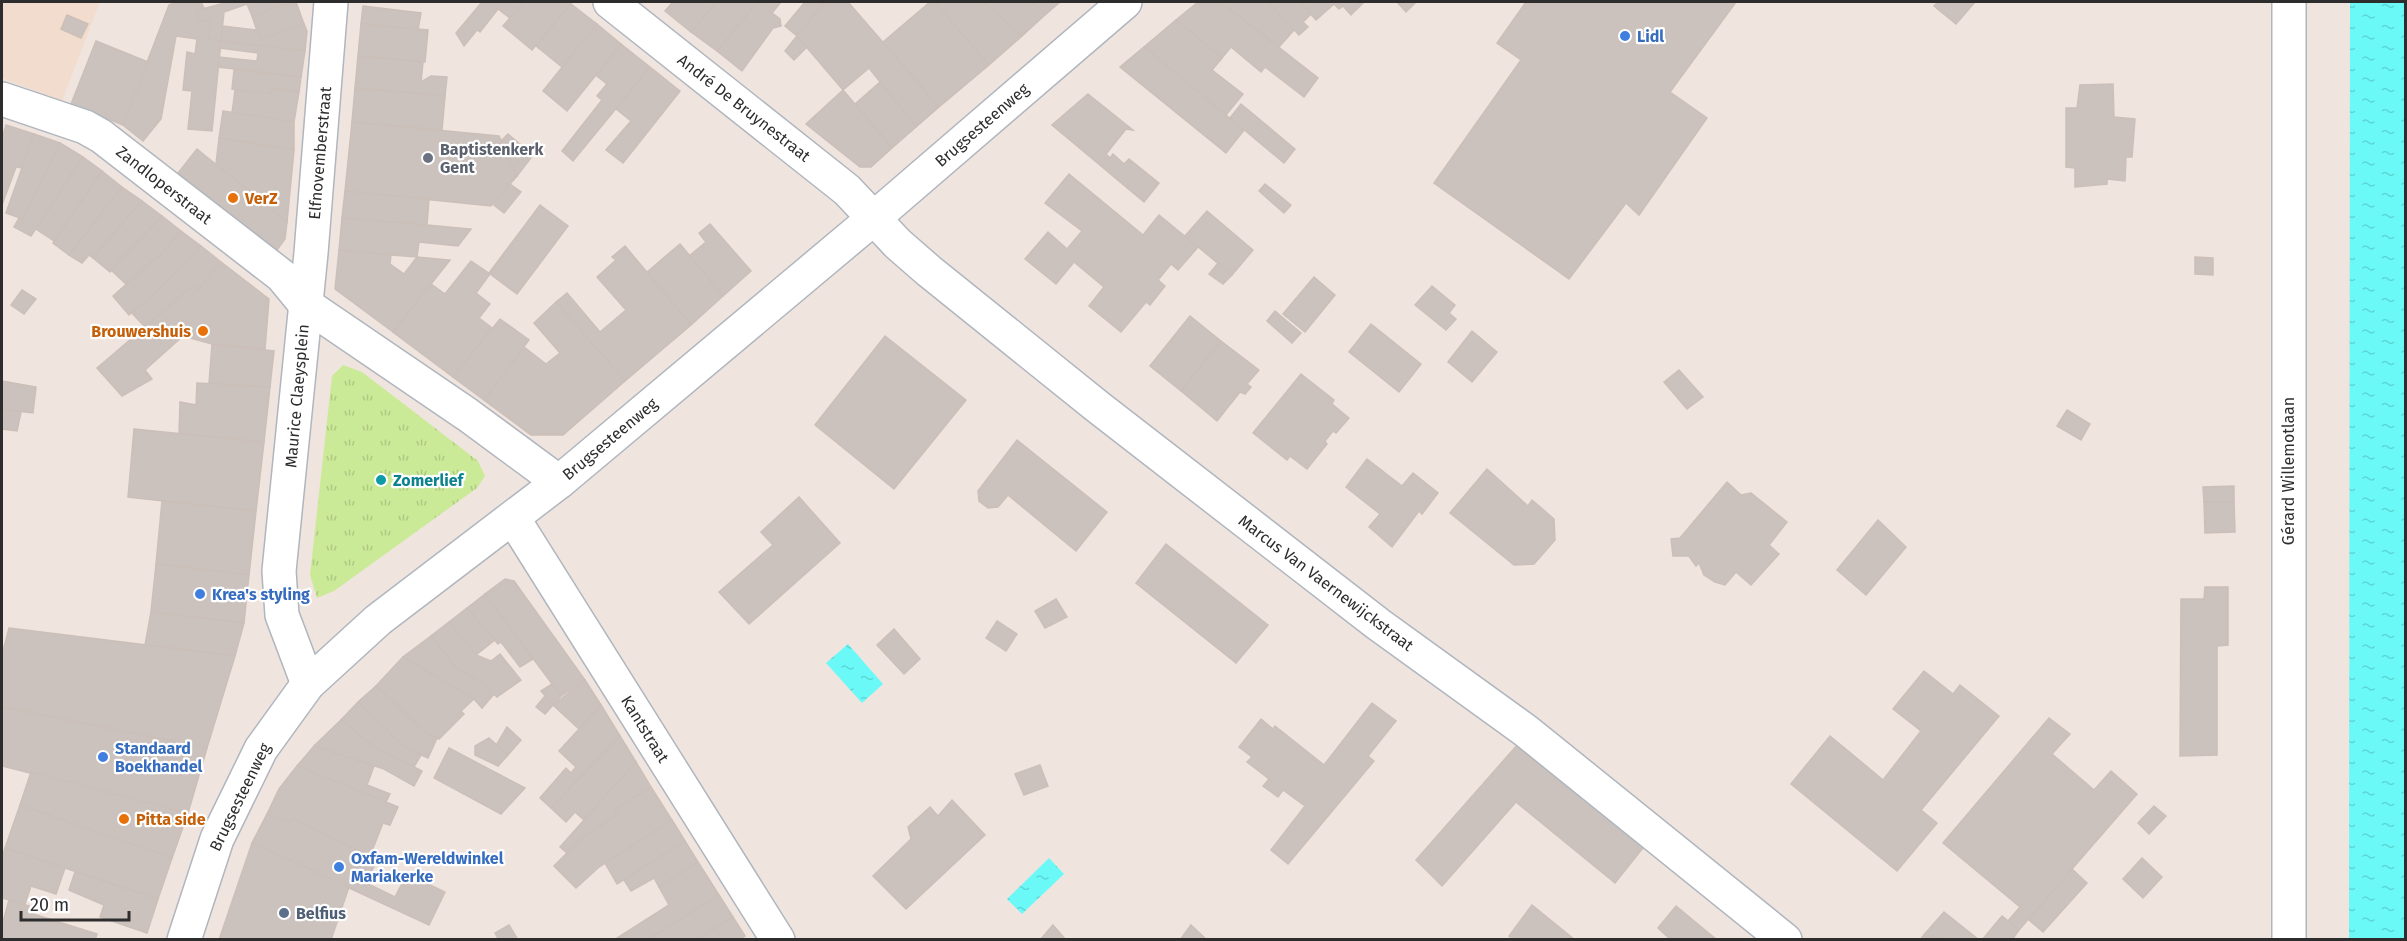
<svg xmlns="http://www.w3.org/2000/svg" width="2407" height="941" font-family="'Fira Sans',sans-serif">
  <defs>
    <pattern id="grass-tufts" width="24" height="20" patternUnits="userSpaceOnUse" patternTransform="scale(1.5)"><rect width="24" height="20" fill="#cbea97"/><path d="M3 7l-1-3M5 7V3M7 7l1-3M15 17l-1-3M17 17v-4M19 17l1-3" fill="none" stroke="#afc982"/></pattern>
    <pattern id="water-ripples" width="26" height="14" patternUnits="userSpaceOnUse" patternTransform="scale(1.5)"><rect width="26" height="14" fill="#6af9f7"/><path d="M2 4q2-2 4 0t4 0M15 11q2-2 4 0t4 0" fill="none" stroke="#5cd6d4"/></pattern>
  </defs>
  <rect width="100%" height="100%" fill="#f0e4df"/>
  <!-- education -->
  <path fill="#f2dccd" d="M2,2H100L62,101L2,78Z"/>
  <!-- grass -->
  <path fill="url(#grass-tufts)" d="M343,365L362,372L478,461L485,476L477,488L334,591L317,598L310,575L332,376Z"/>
  <!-- water -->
  <g fill="url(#water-ripples)">
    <path d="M2350,2H2405V939H2349Z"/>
    <path d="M848,644L883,684L862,703L826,663Z"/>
    <path d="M1049,858L1064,874L1022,914L1007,899Z"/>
  </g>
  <!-- building -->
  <g fill="#cbc2be" stroke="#ccbfb8" stroke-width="1.5">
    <path d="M176,2H201L204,8L195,11L201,21L211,20L209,39L221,41L212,131L188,129L192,91L183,90L187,52L195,54L197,39L176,36L161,119L143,141L123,125L169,5Z"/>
    <path d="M228,2H292L252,16L247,4L224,12L221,41L209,39L211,20L201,21L195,11Z"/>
    <path d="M292,2H296L304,24L260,40L252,16Z"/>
    <path d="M482,2H524L510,18L498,9L480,32L477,30L464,46L456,33Z"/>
    <path d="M524,2H568L571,4L532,50L503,26Z"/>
    <path d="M673,2H717L691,32L665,11Z"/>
    <path d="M717,2H758L717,51L691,32Z"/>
    <path d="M758,2H781L772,13L780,19L781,26L773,28L742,71L717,51Z"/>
    <path d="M805,2L823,3L797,36L785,26Z"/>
    <path d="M825,2H848L939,107L916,127L869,68L843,90L797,36Z"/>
    <path d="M930,2H935L989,65L939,107L883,42Z"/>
    <path d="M935,2H984L1022,36L989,65Z"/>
    <path d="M984,2H1032L1046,14L1022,36Z"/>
    <path d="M1032,2H1060L1046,14Z"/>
    <path d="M1198,2H1221L1318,78L1304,97L1265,67L1261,72L1231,47L1222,58L1176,20Z"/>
    <path d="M1221,2H1268L1294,30L1279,47Z"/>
    <path d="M1268,2H1300L1311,14L1303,22L1308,27L1299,35Z"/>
    <path d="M1300,2H1332L1334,4L1316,20Z"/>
    <path d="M1332,2H1364L1351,15L1343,6L1339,9Z"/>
    <path d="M1397,2H1416L1406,12Z"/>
    <path d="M1526,2H1736L1670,92L1707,118L1639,215L1626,203L1569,279L1434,183L1521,60L1497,43Z"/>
    <path d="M1938,2H1975L1956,24L1934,6Z"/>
    <path d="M571,4L597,24L562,67L536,46Z"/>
    <path d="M363,6L421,13L418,30L361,24Z"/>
    <path d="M67,15L88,24L81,38L61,29Z"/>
    <path d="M1176,20L1222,58L1212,70L1243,94L1226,115L1144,47Z"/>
    <path d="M304,24L307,31L305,51L221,41L223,26L257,30L260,40Z"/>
    <path d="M361,24L428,30L425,62L358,56Z"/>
    <path d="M597,24L621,44L567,111L543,91Z"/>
    <path d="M797,36L807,47L794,60L785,51Z"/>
    <path d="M96,41L148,62L123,125L71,104Z"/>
    <path d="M221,41L305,51L301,77L218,67L219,57L257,61L258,53L220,48Z"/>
    <path d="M621,44L650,67L573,161L562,151L602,100L597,96L607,84L597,76Z"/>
    <path d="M1144,47L1244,130L1226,153L1120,67Z"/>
    <path d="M358,56L423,62L421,82L431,76L447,77L445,96L355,88Z"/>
    <path d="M650,67L680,91L623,163L606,150L631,121L616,109Z"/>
    <path d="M234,70L301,77L299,92L272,88L271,94L232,89Z"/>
    <path d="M880,82L916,127L892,148L855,104Z"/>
    <path d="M2113,84L2114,117L2135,119L2132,157H2126L2125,181L2107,179V184L2075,187V168L2066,167V108H2077L2080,85Z"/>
    <path d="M272,88L299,92L294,122L232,113L235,90L271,94Z"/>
    <path d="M355,88L445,96L442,130L352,122Z"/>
    <path d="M843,90L892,148L871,167H860L806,124Z"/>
    <path d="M1088,94L1133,130L1126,129L1106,154L1110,158L1113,154L1124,164L1129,159L1159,183L1144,202L1052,125Z"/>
    <path d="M1241,104L1295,149L1284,163L1230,118Z"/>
    <path d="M223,111L294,122V150L219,138Z"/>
    <path d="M352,122L499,136L517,176L491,206L345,191Z"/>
    <path d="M6,125L34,134L22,168L16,167L2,205V138Z"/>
    <path d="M34,134L60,143L23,219L6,213Z"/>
    <path d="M508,134L533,155L517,176L501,141Z"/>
    <path d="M219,138L294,150L287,222L216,164Z"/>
    <path d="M60,143L83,157L31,236L14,227L19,218L23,219Z"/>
    <path d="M197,149L287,222L285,239L277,250L178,173Z"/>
    <path d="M83,157L102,171L54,241L36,229Z"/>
    <path d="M102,171L122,187L69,255L53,243Z"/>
    <path d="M1069,174L1143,235L1159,215L1198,247L1178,270L1171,264L1158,280L1165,286L1150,305L1146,302L1121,332L1089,306L1104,287L1074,262L1056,284L1025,259L1048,232L1067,249L1082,231L1045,203Z"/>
    <path d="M510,184L521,192L504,213L494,205Z"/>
    <path d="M1265,184L1291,205L1284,213L1259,191Z"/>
    <path d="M122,187L142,201L93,258L89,255L82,263L69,255Z"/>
    <path d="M345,191L429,199L427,225L342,218Z"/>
    <path d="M142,201L162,216L110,272L93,258Z"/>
    <path d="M540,205L568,226L517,294L489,273Z"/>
    <path d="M1207,211L1253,250L1232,275L1185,236Z"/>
    <path d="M162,216L181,231L157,259L156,258L126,284L111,270Z"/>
    <path d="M342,218L427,225L471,229L458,246L419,242L417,257L391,255L339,250Z"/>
    <path d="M710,224L751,271L723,296L689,256L706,242L699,233Z"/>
    <path d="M181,231L201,246L152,296L129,315L113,296L156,258L157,259Z"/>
    <path d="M680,244L723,296L691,325L647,272Z"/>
    <path d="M201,246L221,262L198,290L193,286L145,327L132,313L152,296Z"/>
    <path d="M625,246L691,325L625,381L556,302L567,293L600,332L626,310L597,277L616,260L612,257Z"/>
    <path d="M339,250L391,255L390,264L404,274L417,257L450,260L393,332L335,289Z"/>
    <path d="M2195,257L2213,258V275L2195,274Z"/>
    <path d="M471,261L490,274L476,293L490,304L479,318L492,328L453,377L393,332L431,284L445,294Z"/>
    <path d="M221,262L269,299L265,349L212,344L183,336L145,370L152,379L122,396L97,368L193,286L198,290Z"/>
    <path d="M1218,263L1232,275L1223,284L1209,274Z"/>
    <path d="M1314,277L1335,295L1305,332L1283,314Z"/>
    <path d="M1432,286L1455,305L1449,313L1456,319L1446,330L1415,305Z"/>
    <path d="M22,290L36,299L24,314L11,305Z"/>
    <path d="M556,302L625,381L563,435H531L484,400L524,347L546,364L560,353L534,323Z"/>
    <path d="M1275,311L1301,333L1292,343L1267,321Z"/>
    <path d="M1190,316L1221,341L1181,391L1150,366Z"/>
    <path d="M500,319L529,340L484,400L453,377Z"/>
    <path d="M1371,324L1421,364L1399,392L1349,352Z"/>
    <path d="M1472,331L1497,352L1472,382L1448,362Z"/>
    <path d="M885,336L966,400L894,489L815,425Z"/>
    <path d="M1221,341L1259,370L1247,384L1251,387L1245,394L1240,392L1217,421L1181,391Z"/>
    <path d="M212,344L274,351L270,387L209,383Z"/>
    <path d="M1679,370L1703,397L1687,409L1664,382Z"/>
    <path d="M1301,374L1334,400L1332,404L1349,418L1336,433L1333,431L1325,441L1327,444L1307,469L1290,456L1287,460L1253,433Z"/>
    <path d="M2,381L36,387L33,413L2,409Z"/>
    <path d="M197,383L270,387L264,442L179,434L180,402L196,405Z"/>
    <path d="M2,409L21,412L17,431L2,429Z"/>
    <path d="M2067,410L2090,424L2081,440L2057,426Z"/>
    <path d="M134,429L264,442L256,511L128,497Z"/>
    <path d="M1017,440L1107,512L1076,551L1008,495L998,507L988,508L979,501L978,491Z"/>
    <path d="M1367,459L1402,486L1413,473L1438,493L1422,514L1419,511L1392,547L1369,527L1380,514L1346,487Z"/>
    <path d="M1487,469L1528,506L1532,500L1554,519L1555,540L1534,564L1514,565L1450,513Z"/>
    <path d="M1727,482L1741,495L1751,493L1787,522L1769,545L1779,554L1751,585L1736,572L1725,585L1715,582L1704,575L1699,563L1696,566L1689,556H1673L1671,539L1680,538Z"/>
    <path d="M2234,486V502H2204L2203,487Z"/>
    <path d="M799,497L840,543L749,624L719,592L773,545L761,532Z"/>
    <path d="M162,501L256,511L249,575L156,564Z"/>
    <path d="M2204,502H2234L2235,532L2205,533Z"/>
    <path d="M1878,520L1906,547L1866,595L1837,570Z"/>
    <path d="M1166,544L1268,625L1236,663L1136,583Z"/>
    <path d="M156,564L249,575L244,623L151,612Z"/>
    <path d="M505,579L514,581L585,680L561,696L485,594Z"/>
    <path d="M2205,587H2228V645L2217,646V755L2180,756L2181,599H2204Z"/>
    <path d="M485,594L533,659L520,667L501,642L498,644L467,608Z"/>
    <path d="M1056,599L1067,617L1045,628L1035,611Z"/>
    <path d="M467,608L495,640L476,655L449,622Z"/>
    <path d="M151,612L244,623L235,656L145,645Z"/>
    <path d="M997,621L1017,634L1006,651L986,638Z"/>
    <path d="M449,622L476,655L491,661L500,654L521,680L497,697L481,682L457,669L431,636Z"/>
    <path d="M9,628L235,656L207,748L2,707V655Z"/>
    <path d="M894,629L920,659L904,674L877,645Z"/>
    <path d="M431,636L457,669L481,682L494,694L482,708L474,699L403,657Z"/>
    <path d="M403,657L474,699L461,711L464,714L439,739L425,732L376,686Z"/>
    <path d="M1924,671L1953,694L1960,685L1999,716L1921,810L1937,823L1897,871L1791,784L1830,736L1883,780L1921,731L1893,709Z"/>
    <path d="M585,680L601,705L579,729L553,705Z"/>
    <path d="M552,684L561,696L553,705L541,691Z"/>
    <path d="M376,686L425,732L437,738L428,758L406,748L358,702Z"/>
    <path d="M545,696L553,705L545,714L536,707Z"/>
    <path d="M358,702L406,748L421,755L414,767L374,747L341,720Z"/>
    <path d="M1372,703L1396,721L1368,756L1374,761L1288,864L1271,850L1305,806L1283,790L1278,797L1263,786L1269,779L1247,762L1252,757L1239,747L1261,719L1273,729L1275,726L1324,765Z"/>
    <path d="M601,705L620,736L551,808L540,798L566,768L571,773L576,767L559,751Z"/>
    <path d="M2,707L207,748L188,813L2,766Z"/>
    <path d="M2049,718L2070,734L2052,754L2094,790L2111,771L2137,794L2019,930L2008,921L2020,907L1943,843Z"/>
    <path d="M341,720L374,747L422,771L414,786L384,769L314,746Z"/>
    <path d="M507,727L521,740L508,755L497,744Z"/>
    <path d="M620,736L636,762L584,820L575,812L566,822L551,808Z"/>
    <path d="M489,738L508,755L498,766L475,755V746Z"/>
    <path d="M1519,743L1646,844L1615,883L1516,802L1442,886L1416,860Z"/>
    <path d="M314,746L374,766L367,785L390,794L386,802L297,766Z"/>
    <path d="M449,748L525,788L501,814L434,778Z"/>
    <path d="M636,762L651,787L614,810L617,815L582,838L567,853L560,847Z"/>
    <path d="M1040,765L1048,786L1024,795L1015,774Z"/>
    <path d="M297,766L398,807L390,825L383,823L370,856L292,818L289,823L267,814L279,789Z"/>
    <path d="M31,772L188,813L172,858L20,805Z"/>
    <path d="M651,787L672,820L599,867L576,888L554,866L582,838L617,815L614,810Z"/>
    <path d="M952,800L985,835L906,909L873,876L911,839L908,827L930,807L938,816Z"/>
    <path d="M20,805L172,858L158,899L5,848Z"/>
    <path d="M2154,806L2166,816L2149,834L2138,823Z"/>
    <path d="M267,814L289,823L292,818L377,860L366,883L395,897L407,874L445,892L429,925L252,843Z"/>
    <path d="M672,820L685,841L617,884L605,863Z"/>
    <path d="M685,841L698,862L659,887L654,878L631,891L624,880Z"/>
    <path d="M252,843L349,887L331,940H219Z"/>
    <path d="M5,848L65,868L56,894L31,886L25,904L2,898V858Z"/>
    <path d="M2142,858L2162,877L2143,898L2123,879Z"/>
    <path d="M698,862L719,895L647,940H614L669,905L659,887Z"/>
    <path d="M2072,869L2087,883L2043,932L2029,920Z"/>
    <path d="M75,872L158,899L147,933L100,917L104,905L69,890Z"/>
    <path d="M719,895L733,917L696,940H647Z"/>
    <path d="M9,900L29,906L27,912L97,934L95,940H2V925Z"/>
    <path d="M1532,905L1575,940H1514L1509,936Z"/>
    <path d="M1676,906L1717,940H1671L1658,928Z"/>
    <path d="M1944,912L1979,940L1922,937Z"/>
    <path d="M2002,916L2019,930L2012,940H1982Z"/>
    <path d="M733,917L745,936L739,940H696Z"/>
    <path d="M509,925L518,940H499L495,933Z"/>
    <path d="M1053,925L1066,940H1040Z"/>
    <path d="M1191,925L1207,940H1180Z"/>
  </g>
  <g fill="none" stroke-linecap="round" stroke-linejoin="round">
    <!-- minor casing -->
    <g stroke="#afb6be" stroke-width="36">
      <g id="minor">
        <path d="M610,2L847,190L898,244L929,271L1098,407L1378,624L1526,731L1785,940"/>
        <path d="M2289,2V940"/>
        <path d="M2,99L85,127L101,136L282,276L305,304L468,415L559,482"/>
        <path d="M513,518L778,940"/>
        <path d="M308,684L282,615L279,571L311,253L331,2"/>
        <path d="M184,940L217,839L261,749L308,684L378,620L559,482L874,218L1125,2"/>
      </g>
    </g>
    <!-- minor -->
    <use href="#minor" stroke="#fff" stroke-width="33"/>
  </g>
  <!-- markers -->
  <g fill="#3f7fe0" stroke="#fff" stroke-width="2">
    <circle cx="1625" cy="36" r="6"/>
    <circle cx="200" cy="594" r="6"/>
    <circle cx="103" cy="757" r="6"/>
    <circle cx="339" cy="867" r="6"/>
  </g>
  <circle fill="#6b7280" stroke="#fff" stroke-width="2" cx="428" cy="158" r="6"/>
  <g fill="#e8710a" stroke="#fff" stroke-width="2">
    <circle cx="233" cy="198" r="6"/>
    <circle cx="203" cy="331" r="6"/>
    <circle cx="124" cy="819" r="6"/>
  </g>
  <circle fill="#0f9aa8" stroke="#fff" stroke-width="2" cx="381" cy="480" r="6"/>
  <circle fill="#5c6f8a" stroke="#fff" stroke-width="2" cx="284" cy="913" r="6"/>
  <g text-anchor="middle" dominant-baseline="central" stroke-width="4.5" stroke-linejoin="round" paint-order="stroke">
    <!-- shop labels -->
    <g font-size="16" font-weight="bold" fill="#366cbe" stroke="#fff" text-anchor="start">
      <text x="1637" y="36">Lidl</text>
      <text x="212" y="594">Krea's styling</text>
      <text x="115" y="748">Standaard<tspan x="115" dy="18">Boekhandel</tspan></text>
      <text x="351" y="858">Oxfam-Wereldwinkel<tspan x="351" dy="18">Mariakerke</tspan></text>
    </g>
    <!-- street labels -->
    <g font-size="16" fill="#2d2d2d" stroke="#fff">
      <text transform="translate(744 108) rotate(38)">André De Bruynestraat</text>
      <text transform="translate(982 125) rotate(-41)">Brugsesteenweg</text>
      <text transform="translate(320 153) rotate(-85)">Elfnovemberstraat</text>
      <text transform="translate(164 185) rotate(38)">Zandloperstraat</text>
      <text transform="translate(297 396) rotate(-85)">Maurice Claeysplein</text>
      <text transform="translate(610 439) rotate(-40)">Brugsesteenweg</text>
      <text transform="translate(2288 471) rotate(-90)">Gérard Willemotlaan</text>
      <text transform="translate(1326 583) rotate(37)">Marcus Van Vaernewijckstraat</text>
      <text transform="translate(645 729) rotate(58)">Kantstraat</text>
      <text transform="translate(240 797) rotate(-64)">Brugsesteenweg</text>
    </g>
    <!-- worship labels -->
    <g font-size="16" font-weight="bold" fill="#5b616d" stroke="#fff" text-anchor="start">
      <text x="440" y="149">Baptistenkerk<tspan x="440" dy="18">Gent</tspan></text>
    </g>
    <!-- food labels -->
    <g font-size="16" font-weight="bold" fill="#c56008" stroke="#fff" text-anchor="start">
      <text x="245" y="198">VerZ</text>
      <text x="191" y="331" text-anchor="end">Brouwershuis</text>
      <text x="136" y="819">Pitta side</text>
    </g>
    <!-- culture labels -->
    <g font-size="16" font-weight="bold" fill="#0d838f" stroke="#fff" text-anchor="start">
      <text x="393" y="480">Zomerlief</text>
    </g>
    <!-- service labels -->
    <g font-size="16" font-weight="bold" fill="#4e5e75" stroke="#fff" text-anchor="start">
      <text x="296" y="913">Belfius</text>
    </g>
  </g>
  <!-- border -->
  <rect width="2407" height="941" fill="none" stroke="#2d2d2d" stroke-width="6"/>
  <!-- scale -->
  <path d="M21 911v9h108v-9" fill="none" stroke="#2d2d2d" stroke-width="3"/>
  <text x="30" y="911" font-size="18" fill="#2d2d2d" stroke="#ffffff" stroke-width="4.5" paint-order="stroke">20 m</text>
</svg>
